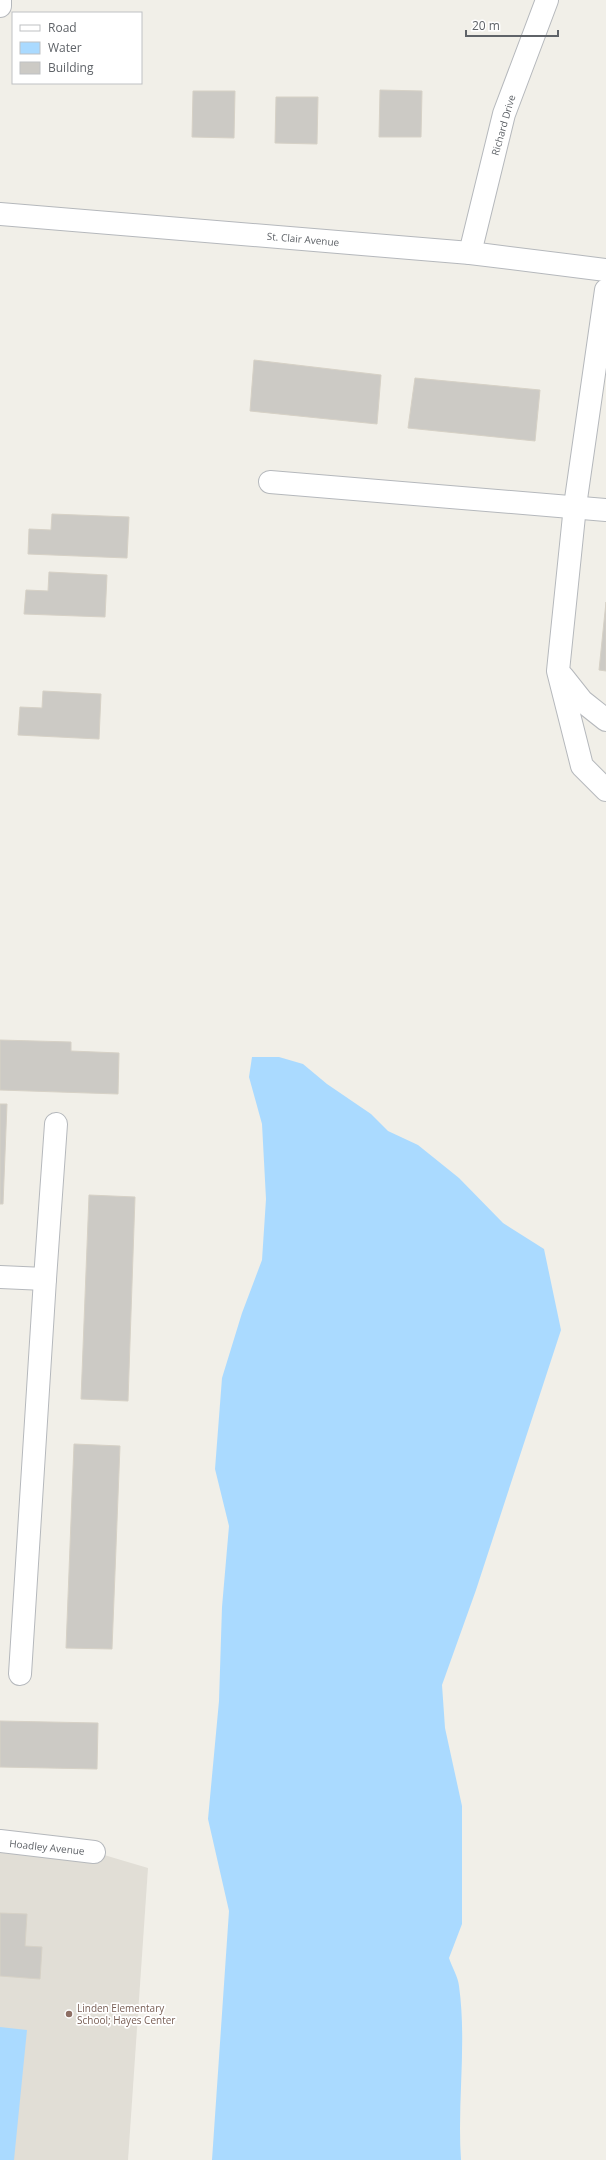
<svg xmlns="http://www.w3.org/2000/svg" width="606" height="2160" font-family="'Open Sans',sans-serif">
  <rect width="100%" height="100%" fill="#f1efe8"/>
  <!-- education -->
  <path fill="#e1ded6" d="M0,1841L94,1852L148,1868L128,2160H0Z"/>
  <!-- water -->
  <g fill="#aadaff">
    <path d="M252,1057H279L303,1064L327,1084L371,1114L388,1131L418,1145L459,1178L503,1223L544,1249L561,1330L476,1590L442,1685L445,1728L462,1806V1924L449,1958C452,1967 458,1977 459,1986C467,2044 457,2102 461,2160H212L229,1911L208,1819L219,1701L222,1607L229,1526L215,1469L222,1378L242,1313L262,1260L266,1199L262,1124L249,1077Z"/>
    <path d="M0,2027L27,2030L14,2160H0Z"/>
  </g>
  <!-- building -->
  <g fill="#cccac5" stroke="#d6d1c6">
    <path d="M380,90L422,91L421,137H379Z"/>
    <path d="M193,91H235L234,138L192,137Z"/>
    <path d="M276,97H318L317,144L275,143Z"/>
    <path d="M254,360L381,375L377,424L250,411Z"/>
    <path d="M415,378L540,390L535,441L408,428Z"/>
    <path d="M52,514L129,517L127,558L28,554L29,529L51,530Z"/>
    <path d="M49,572L107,575L105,617L24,614L26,590L48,591Z"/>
    <path d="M606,602V671L599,670Z"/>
    <path d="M43,691L101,694L99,739L18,735L20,707L42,708Z"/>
    <path d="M0,1040L71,1042V1051L119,1053L118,1094L0,1090Z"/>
    <path d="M0,1104H7L3,1204H0Z"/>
    <path d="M89,1195L135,1197L128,1401L81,1399Z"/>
    <path d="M74,1444L120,1446L112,1649L66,1648Z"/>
    <path d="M0,1721L98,1723L97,1769L0,1767Z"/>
    <path d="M0,1913L27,1914L25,1946L42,1947L40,1979L0,1976Z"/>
  </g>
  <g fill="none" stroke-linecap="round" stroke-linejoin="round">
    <!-- minor casing -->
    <g stroke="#b5b8bc" stroke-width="24">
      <g id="minor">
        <path d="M0,6V0"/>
        <path d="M0,214L470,253L606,270"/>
        <path d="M470,253L504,114L547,0"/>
        <path d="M606,290L575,506L558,671L582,766L606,790"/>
        <path d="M270,482L606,510"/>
        <path d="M563,677L582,701L606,720"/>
        <path d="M0,1277L45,1279L20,1674"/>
        <path d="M45,1279L56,1124"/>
        <path d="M0,1841L94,1852"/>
      </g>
    </g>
    <!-- minor -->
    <use href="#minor" stroke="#fff" stroke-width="22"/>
  </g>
  <!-- markers -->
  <circle fill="#8d6e63" stroke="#fff" stroke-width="1.5" cx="69" cy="2014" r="4"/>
  <g text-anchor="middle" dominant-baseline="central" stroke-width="3.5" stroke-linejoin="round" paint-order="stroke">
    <!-- street labels -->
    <g font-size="10" fill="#5f6368" stroke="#fff">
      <text transform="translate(503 125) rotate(-74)">Richard Drive</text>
      <text transform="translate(303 239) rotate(5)">St. Clair Avenue</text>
      <text transform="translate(47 1847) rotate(6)">Hoadley Avenue</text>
    </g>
    <!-- education labels -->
    <g font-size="10" fill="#785e54" stroke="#fff" text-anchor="start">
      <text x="77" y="2008">Linden Elementary<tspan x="77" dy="12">School; Hayes Center</tspan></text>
    </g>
  </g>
  <!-- legend -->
  <rect x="12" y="12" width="130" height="72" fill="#ffffff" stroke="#bfc1c3"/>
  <rect x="20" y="25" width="20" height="6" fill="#ffffff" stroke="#bfc1c3"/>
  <text x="48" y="32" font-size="12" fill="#5f6368">Road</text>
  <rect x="20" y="42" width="20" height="12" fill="#aadaff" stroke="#bfc1c3"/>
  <text x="48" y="52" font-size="12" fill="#5f6368">Water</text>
  <rect x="20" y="62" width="20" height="12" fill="#cccac5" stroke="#bfc1c3"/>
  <text x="48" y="72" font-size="12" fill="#5f6368">Building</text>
  <!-- scale -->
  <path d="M466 30v6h92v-6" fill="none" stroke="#5f6368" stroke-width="2"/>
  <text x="472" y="30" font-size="12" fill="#5f6368" stroke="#ffffff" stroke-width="3" paint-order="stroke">20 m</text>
</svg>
